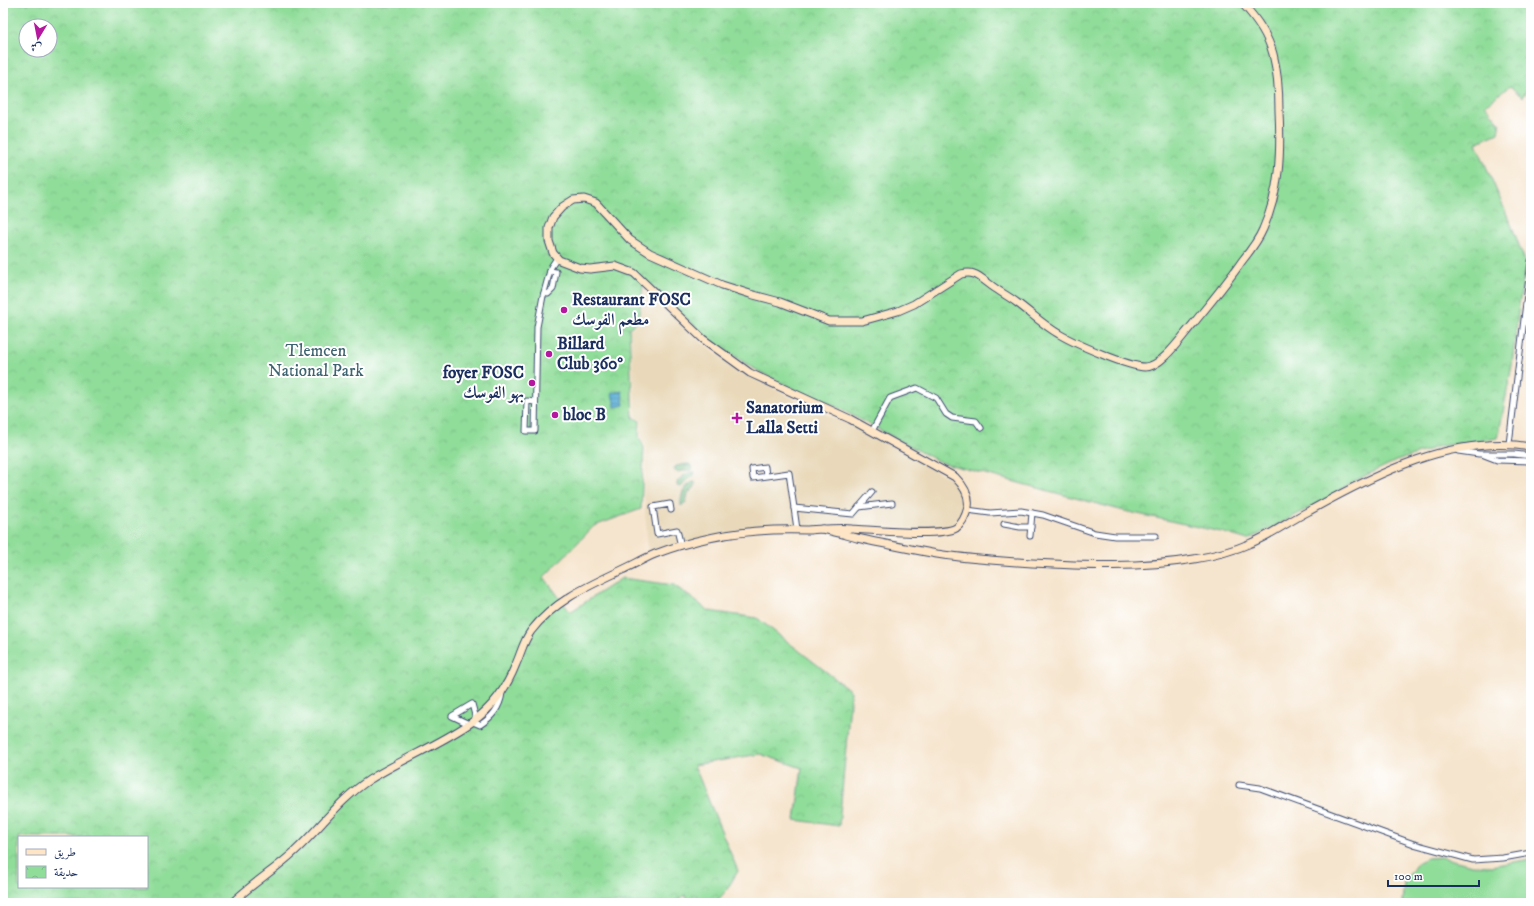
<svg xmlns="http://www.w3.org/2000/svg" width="1534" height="906" font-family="'IM FELL DW Pica',Amiri,serif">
  <defs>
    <pattern id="forest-firs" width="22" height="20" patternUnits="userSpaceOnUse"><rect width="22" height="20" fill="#74bc82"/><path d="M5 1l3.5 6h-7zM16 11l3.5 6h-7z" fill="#5e996e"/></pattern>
    <pattern id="park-crowns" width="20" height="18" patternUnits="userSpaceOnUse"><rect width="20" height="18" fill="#90dd9a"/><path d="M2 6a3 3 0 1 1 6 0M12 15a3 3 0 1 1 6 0" fill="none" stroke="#7cbe87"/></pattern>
    <pattern id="water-rules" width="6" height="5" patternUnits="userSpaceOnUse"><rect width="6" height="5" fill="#5aafd6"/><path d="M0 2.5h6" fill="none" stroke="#4a8fb1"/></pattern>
  </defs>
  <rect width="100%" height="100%" fill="#fff"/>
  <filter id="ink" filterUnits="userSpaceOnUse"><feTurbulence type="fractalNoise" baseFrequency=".025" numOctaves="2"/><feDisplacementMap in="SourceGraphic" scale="8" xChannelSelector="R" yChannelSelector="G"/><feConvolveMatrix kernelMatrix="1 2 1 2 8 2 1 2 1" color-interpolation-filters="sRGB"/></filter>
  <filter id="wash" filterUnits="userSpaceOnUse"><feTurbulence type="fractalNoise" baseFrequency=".012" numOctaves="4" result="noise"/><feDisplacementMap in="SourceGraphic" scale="16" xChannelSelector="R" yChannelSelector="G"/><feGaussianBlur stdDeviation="0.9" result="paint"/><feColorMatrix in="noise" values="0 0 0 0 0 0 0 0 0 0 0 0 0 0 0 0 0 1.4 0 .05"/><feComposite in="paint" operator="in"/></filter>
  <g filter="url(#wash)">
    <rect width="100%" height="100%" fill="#f6e5ce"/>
    <!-- built -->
    <path fill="#e9d9ba" d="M643,288L702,343L746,375L816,410L870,434L954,481L960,488L963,502L961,512L957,520L952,525L943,528L926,529L853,526H801L744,530L684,542L648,551L644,496L646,447L641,436L642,421L636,416L630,330L640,321Z"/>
    <!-- green -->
    <path fill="#90dd9a" stroke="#56867c" d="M1441,857L1472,865L1491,866L1531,859V903H1402L1404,883L1417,863L1427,858Z"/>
    <!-- forest -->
    <g fill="url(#forest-firs)" stroke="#487670">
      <path d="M686,464H690L692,468L691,470L677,472L675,471L674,469L676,466Z"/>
      <path d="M692,472H695L694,475L689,478L681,487L677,486V482C682,476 685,474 692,472Z"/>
      <path d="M693,482H695V487L688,494L686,502L681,506C680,496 684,486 693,482Z"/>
    </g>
    <!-- park -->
    <path fill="url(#park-crowns)" stroke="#56867c" fill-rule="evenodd" d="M3,3H1531V95L1527,90L1522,97L1510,86L1485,105L1500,123L1498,133L1476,143L1513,229L1526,264L1519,305L1512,365L1498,438L1440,446L1396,461L1352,482L1321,502L1248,540L1221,532L1124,511L940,462L831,404L799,392L751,367L710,340L644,279L638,321L629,328L633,417L640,421L639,436L644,448L641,509L594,526L544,577L570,612L622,578L674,585L709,611L757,618L851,691L839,826L795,820L802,768L760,754L694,765L738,871L726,891L715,903H690L685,895L673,903H3ZM26,26H50V50H26ZM19,837H147V887H19Z"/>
    <!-- water -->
    <path fill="url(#water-rules)" stroke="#3a6f9a" d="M622,391L624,405L615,407L612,393Z"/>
  </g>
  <g filter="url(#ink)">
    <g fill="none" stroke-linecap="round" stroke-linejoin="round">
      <!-- minor casing -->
      <g stroke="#3c4a6f" stroke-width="7">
        <g id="minor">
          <path d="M544,293L548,294L553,289L556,272L550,271"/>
          <path d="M535,402L527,401L526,431H535L537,327L543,296L551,267L557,258"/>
          <path d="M872,431L890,398L917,388L936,398L946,414L952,418L976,421L981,428"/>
          <path d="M1509,444L1531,261"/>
          <path d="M1458,451L1479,454H1514L1531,456"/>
          <path d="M1484,455L1497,460L1531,461"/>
          <path d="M766,476L765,467L752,469L753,478L789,473L797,529"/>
          <path d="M859,507L892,503"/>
          <path d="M794,508L853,514L872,492"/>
          <path d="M671,510L670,504L653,507L657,534L677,530L681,546"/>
          <path d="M967,510L990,513L1021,511L1043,515L1095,533L1115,536H1156"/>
          <path d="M1004,524L1020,527H1031"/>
          <path d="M1030,536L1032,513"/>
          <path d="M473,722L480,725C492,717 500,708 502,693"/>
          <path d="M469,724L452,716L472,704L476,719"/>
          <path d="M1239,785L1260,788L1414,844L1473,860L1503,858L1531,853"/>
        </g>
      </g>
      <!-- secondary casing -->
      <g stroke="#3c4a6f" stroke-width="9">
        <g id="secondary">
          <path d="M822,529C832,529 842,528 852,529C873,530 940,537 956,528C963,523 966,515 968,507C970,496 963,485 955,477L850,419L750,373L703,339L634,273L615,266L590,269L580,268L559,260L553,253L549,241V228L553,217L562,207L573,200L584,199L596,203L630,240L650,253L722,285L750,294L780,302L829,321H862L898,311L914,304L961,274C965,273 969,272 974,274C980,276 986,282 992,286C1000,292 1008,296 1016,302C1030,312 1043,325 1059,334C1074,343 1128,367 1145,367C1162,367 1182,336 1193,324C1210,303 1227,283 1242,261C1250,251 1258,241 1263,229C1280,191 1281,152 1279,111C1279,92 1278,73 1273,54C1268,35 1256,18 1242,3"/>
          <path d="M232,903C251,884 275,870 295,851C320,828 340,799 369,780C402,759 439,745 472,722C492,708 507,687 516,664C521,653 523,642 531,631C554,601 588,586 622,570C633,565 643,559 655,554C702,536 756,528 807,530C812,530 817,529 822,529C833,531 846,535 857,538C884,544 910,549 937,554C969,559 1000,561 1032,563C1086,566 1141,568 1194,559C1213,556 1233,551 1251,543C1271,535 1289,521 1309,511C1375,474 1453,434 1531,447"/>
        </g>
      </g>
      <!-- minor -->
      <use href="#minor" stroke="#fff" stroke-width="5"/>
      <!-- secondary -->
      <use href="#secondary" stroke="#fde5c5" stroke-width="7"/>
    </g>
  </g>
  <!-- markers -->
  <g fill="#b5179e" stroke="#fff" stroke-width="1.5">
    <circle cx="564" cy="310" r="4"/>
    <circle cx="549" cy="354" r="4"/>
    <circle cx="532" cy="383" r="4"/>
    <circle cx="555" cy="415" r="4"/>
    <path d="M735 412h4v4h4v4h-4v4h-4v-4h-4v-4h4z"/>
  </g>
  <g text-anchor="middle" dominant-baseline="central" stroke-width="4" stroke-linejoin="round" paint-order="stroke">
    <!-- poi labels -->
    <g font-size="17" font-weight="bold" fill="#1b2f5e" stroke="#fff" text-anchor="start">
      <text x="572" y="300">Restaurant FOSC<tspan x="572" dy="20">مطعم الفوسك</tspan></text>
      <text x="557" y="344">Billard<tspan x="557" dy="20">Club 360°</tspan></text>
      <text x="524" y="373" text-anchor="end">foyer FOSC<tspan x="524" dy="20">بهو الفوسك</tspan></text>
      <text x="746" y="408">Sanatorium<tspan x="746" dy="20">Lalla Setti</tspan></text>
      <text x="563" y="415">bloc B</text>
    </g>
    <!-- park labels -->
    <g font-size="17" fill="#3e6370" stroke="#fff">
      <text x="316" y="351">Tlemcen<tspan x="316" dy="20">National Park</tspan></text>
    </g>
  </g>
  <!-- margin -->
  <rect width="1534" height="906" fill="none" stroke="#fff" stroke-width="16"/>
  <!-- legend -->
  <rect x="18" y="836" width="130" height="52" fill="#ffffff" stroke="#a4acbf"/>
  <rect x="26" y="849" width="20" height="6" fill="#fde5c5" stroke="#a4acbf"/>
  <text x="54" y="856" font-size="12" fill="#1b2f5e">طريق</text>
  <rect x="26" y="866" width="20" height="12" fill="url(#park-crowns)" stroke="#a4acbf"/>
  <text x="54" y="876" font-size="12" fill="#1b2f5e">حديقة</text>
  <!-- north arrow -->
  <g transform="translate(38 38) rotate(190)"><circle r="19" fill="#ffffff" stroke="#a4acbf"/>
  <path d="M0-3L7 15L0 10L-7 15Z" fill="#b5179e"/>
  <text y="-6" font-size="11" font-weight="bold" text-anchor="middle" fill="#1b2f5e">ش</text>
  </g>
  <!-- scale -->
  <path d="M1388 880v6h91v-6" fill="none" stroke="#1b2f5e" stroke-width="2"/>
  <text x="1394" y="880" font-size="12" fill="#1b2f5e" stroke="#ffffff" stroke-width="3" paint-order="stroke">100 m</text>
</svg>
